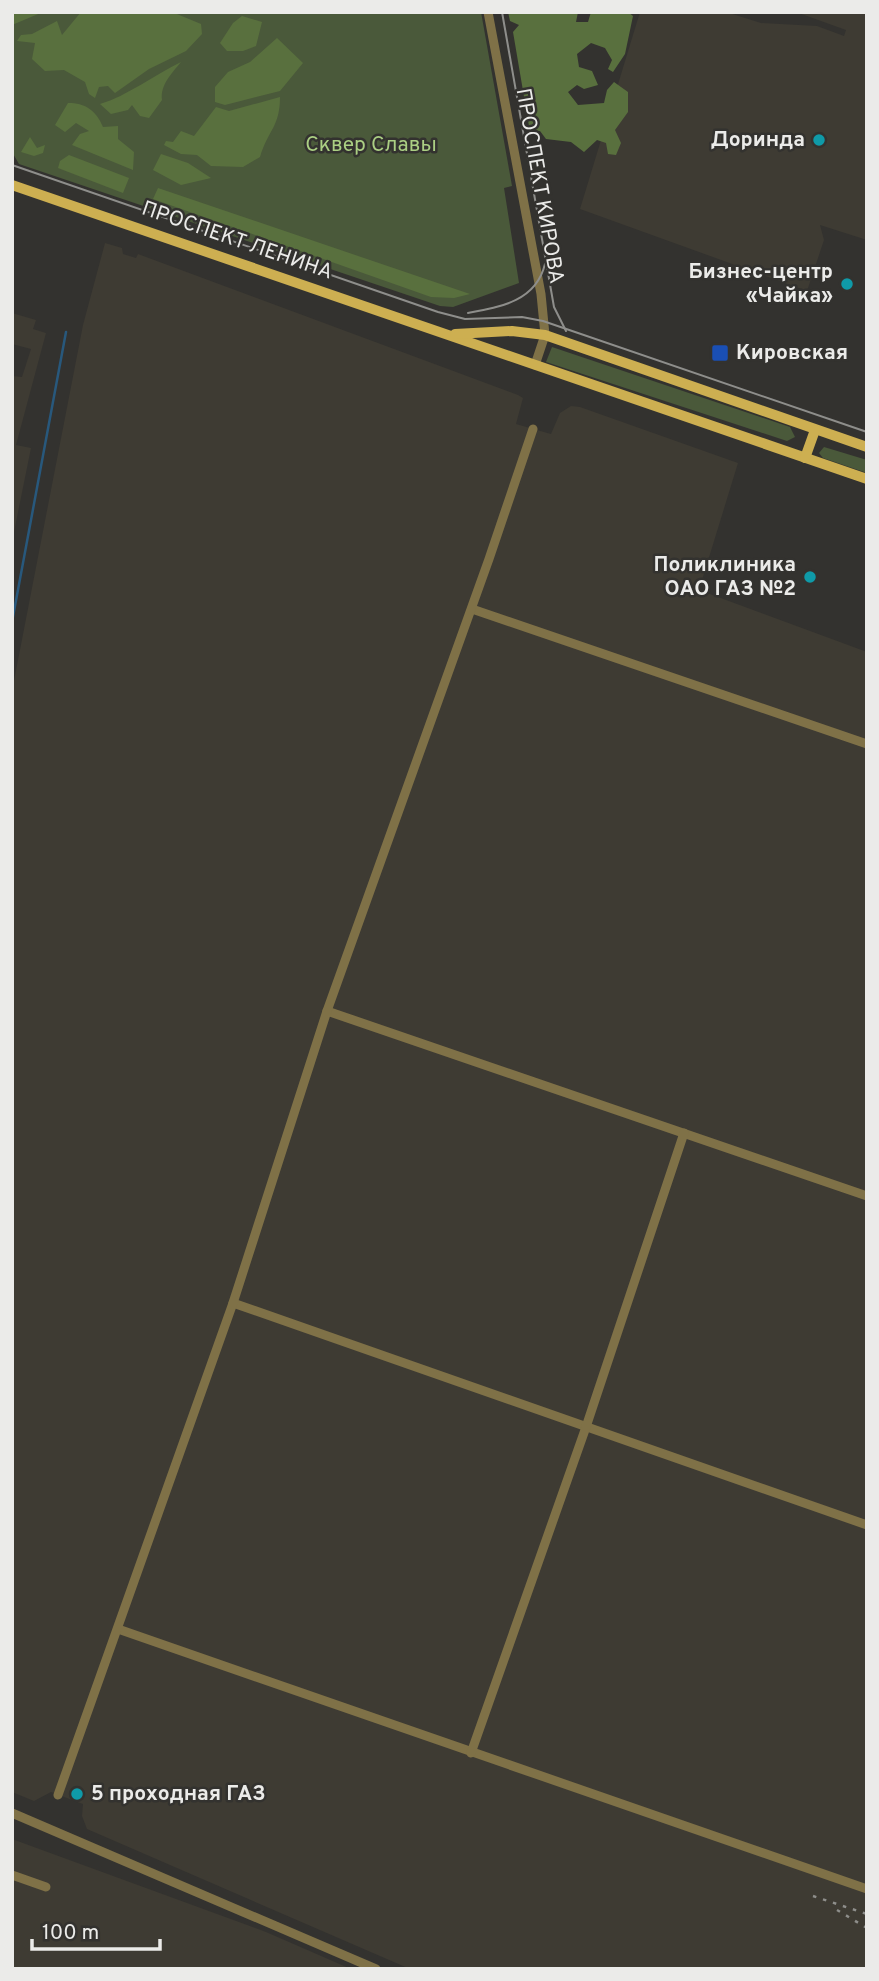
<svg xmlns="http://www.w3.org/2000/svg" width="879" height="1981" font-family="Overpass,sans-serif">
  <rect width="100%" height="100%" fill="#33322f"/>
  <!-- built -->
  <g fill="#3e3b33">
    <path d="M640,12H726L761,23L817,26L844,36L846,30L796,12H867V240L820,225L824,240L807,291L580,209Z"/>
    <path d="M105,243L122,248L123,254L136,258L138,254L518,395L523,398L516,424L551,434L560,413L571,406L580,407L738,463L699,590L867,652V1969H410L87,1829L82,1816L83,1804L51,1792L34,1801L12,1792V691L83,325Z"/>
    <path d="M12,313L36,320L33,329L46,333L16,445L31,448L12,542V376L22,377L31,349L12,344Z"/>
    <path d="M12,1839L266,1932L351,1969H12Z"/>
  </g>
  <!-- green -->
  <g fill="#4a593a">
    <path d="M12,12H481L512,186L504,188L519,283L453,307L440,306L19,164L12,152Z"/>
    <path d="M552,347L790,427L795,437L787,441L546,362Z"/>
    <path d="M824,447L867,460V473L823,458L819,453Z"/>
  </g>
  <!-- forest -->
  <g fill="#59703e">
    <path d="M12,12H43L12,25Z"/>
    <path d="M81,12H172L201,24L202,34L186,51L149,69L115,93L108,86L99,87L95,98L89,94L85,82L64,70L45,71L32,59L35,43L17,41L21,35L32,34L57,21L62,35Z"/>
    <path d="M508,12H578L576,22H588L591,12H628L633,16L625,54L613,72L608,69L612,60L605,48L591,43L577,54L579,67L592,71L598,85L584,89L577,85L568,92L578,105L604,103L607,90L614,82L628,92V112L615,130L621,143L616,155L608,154L606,143L597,140L584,152L571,142L546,139L540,131L530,132L513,32L519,25L510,21Z"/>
    <path d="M242,16L262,22L256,46L243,51H227L220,43L233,23Z"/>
    <path d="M277,38L303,63L280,91L225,105L215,102V87L228,72L250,62Z"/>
    <path d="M181,62C172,73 160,85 162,100L149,118L140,116L132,105L128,110L111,114L100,104C127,96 154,75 181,62Z"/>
    <path d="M280,97C280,127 268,130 260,157L243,167L211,166L197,155L181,154L164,145L166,141L173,142L181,131L194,136L216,107L229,111Z"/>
    <path d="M68,103C85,103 96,110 103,127L118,126V139L134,152L133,170L72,145L80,134L89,131L76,123L65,132L55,125Z"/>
    <path d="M30,137L37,148L45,145L43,153L34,156L21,152Z"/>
    <path d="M161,154L188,163L211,178L181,185L153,170Z"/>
    <path d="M69,155L129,178L123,193L58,168L60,161Z"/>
    <path d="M158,188L470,294L454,298L431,297L153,199Z"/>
  </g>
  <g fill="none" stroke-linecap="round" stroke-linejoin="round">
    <!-- stream -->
    <path stroke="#28587c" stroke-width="2.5" d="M12,622L66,332"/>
    <!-- minor -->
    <g stroke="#7f7147" stroke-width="9">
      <path d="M488,12L541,294L545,335L535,365"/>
      <path d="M472,609L867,744"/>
      <path d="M327,1011L867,1196"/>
      <path d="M233,1303L867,1525"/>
      <path d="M118,1629L867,1889"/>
      <path d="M471,1753L586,1427L684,1133"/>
      <path d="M58,1795L233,1303L327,1011L489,559L533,429"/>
      <path d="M12,1813L376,1969"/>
      <path d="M12,1875L46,1887"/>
    </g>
    <!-- major -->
    <g stroke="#cdaf51" stroke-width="10">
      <path d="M12,185L867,479"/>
      <path d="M455,334L512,331L545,335L867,447"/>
      <path d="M805,458L815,430"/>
    </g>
    <!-- tram -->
    <g stroke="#8e8e8b" stroke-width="2">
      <path d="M502,12L554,307L566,331"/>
      <path d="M12,165L438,312L465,319L522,317L543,321L867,432"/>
      <path d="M468,313C501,307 536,301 545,264"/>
    </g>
    <!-- rail -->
    <g stroke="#8e8e8b" stroke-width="2.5" stroke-dasharray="3.5 7" stroke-linecap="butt">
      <path d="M813,1896L867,1914"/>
      <path d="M837,1910L867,1928"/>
    </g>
  </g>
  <!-- markers -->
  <g fill="#0f9aa8" stroke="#33322f" stroke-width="2.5">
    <circle cx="819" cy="140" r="7"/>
    <circle cx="847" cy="284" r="7"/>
    <circle cx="810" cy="577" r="7"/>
    <circle cx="77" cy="1794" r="7"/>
  </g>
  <rect fill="#1a4fb4" stroke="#33322f" stroke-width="2.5" x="711" y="344" width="18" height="18" rx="3.5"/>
  <g text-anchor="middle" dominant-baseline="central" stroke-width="5" stroke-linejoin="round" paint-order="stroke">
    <!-- poi labels -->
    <g font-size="21" font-weight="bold" fill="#ebebe9" stroke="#33322f" text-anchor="end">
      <text x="805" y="140">Доринда</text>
      <text x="833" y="272">Бизнес-центр<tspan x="833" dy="24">«Чайка»</tspan></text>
      <text x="736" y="353" text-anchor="start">Кировская</text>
      <text x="796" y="565">Поликлиника<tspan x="796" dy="24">ОАО ГАЗ №2</tspan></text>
      <text x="91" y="1794" text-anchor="start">5 проходная ГАЗ</text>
    </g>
    <!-- park labels -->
    <g font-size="21" fill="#abcf83" stroke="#33322f">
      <text x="371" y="145">Сквер Славы</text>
    </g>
    <!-- street labels -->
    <g font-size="21" fill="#ebebe9" stroke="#33322f">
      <text transform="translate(539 186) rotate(80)">ПРОСПЕКТ КИРОВА</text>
      <text transform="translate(237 241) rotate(19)">ПРОСПЕКТ ЛЕНИНА</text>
    </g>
  </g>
  <!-- border -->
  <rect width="879" height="1981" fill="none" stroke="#ebebe9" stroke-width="28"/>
  <!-- scale -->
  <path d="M32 1939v10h128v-10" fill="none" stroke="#ebebe9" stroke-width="3.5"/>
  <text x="42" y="1939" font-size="21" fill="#ebebe9" stroke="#33322f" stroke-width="5" paint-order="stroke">100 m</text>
</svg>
